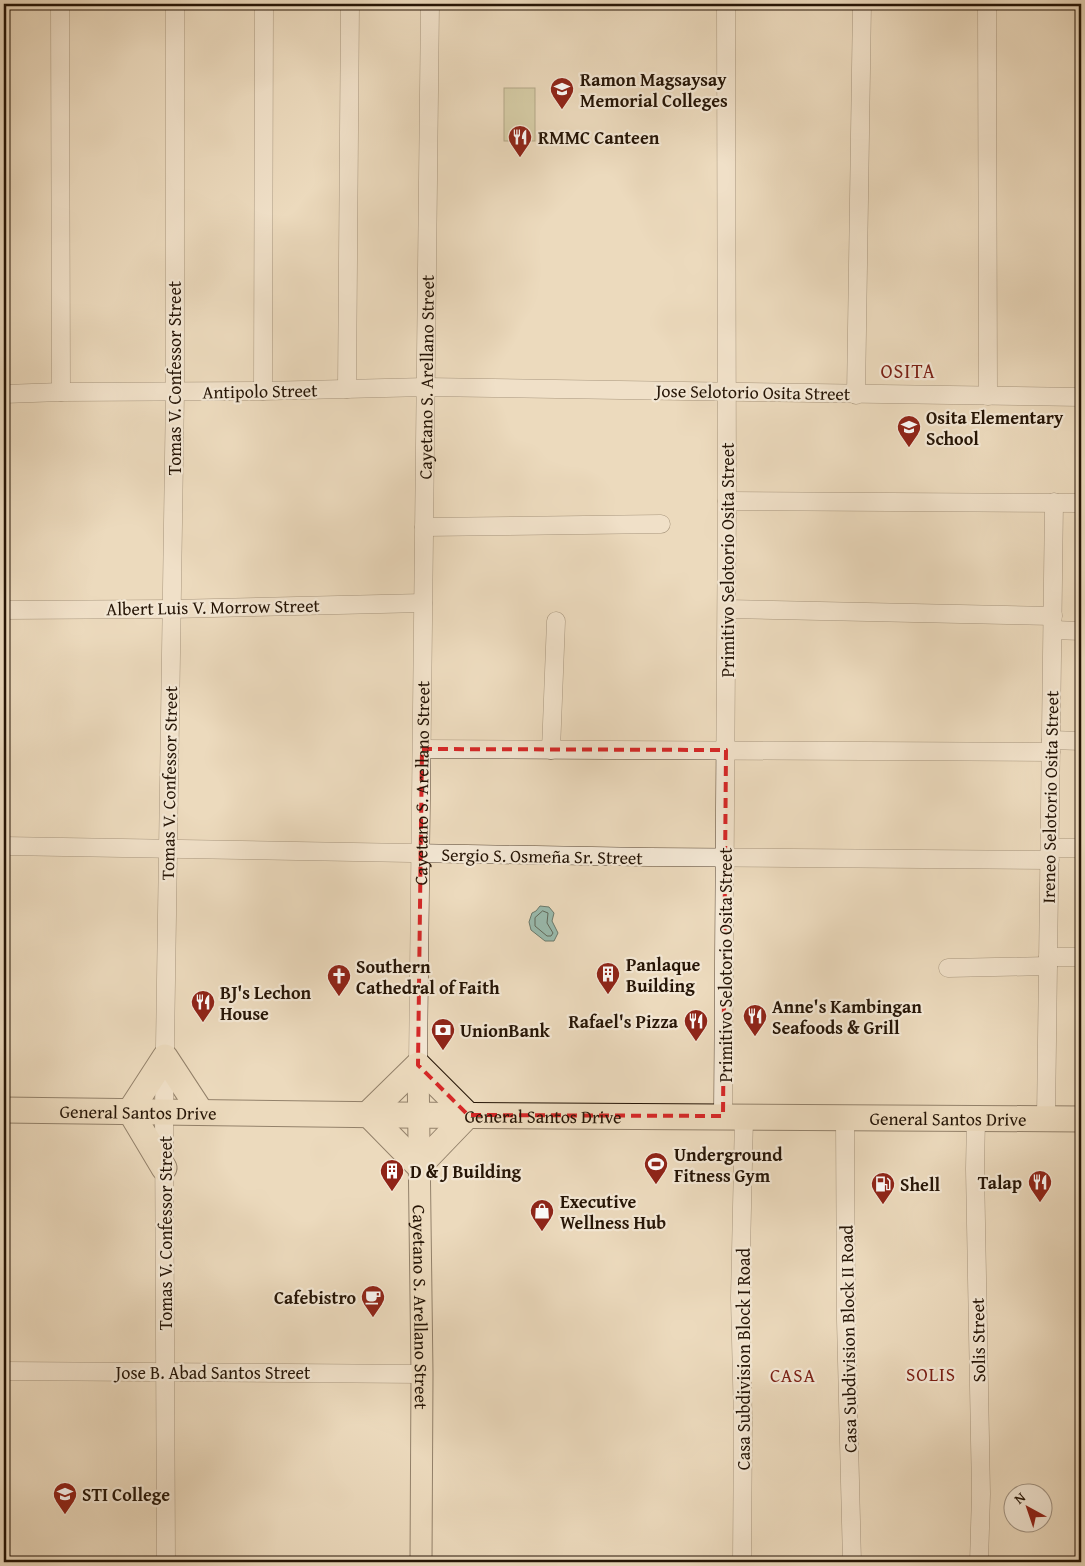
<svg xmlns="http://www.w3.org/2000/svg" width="1085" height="1566" font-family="'Gentium Book Plus',serif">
  <rect width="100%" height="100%" fill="#ecdabd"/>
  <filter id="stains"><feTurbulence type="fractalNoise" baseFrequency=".004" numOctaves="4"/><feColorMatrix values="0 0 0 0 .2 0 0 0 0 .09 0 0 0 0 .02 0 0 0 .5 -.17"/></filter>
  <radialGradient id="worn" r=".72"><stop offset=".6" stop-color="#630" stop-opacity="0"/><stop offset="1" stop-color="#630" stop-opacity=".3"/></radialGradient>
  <!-- green -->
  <rect fill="#bcbe8e" stroke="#716a4a" x="504" y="88" width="31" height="53"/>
  <!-- water -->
  <path fill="#99bbae" stroke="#6b796b" d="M540,906L549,907L554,913L552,921L558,933L554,941H545L531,930L529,922L532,913L536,911Z"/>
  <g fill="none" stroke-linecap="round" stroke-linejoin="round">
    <!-- shore -->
    <path stroke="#60685a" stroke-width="1" d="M543,911L548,913L547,923L553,933L551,936H547L535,926V918Z"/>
    <!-- minor casing -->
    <g stroke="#584634" stroke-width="19">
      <g id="minor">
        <path d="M60,4L61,392"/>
        <path d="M987,4L988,396"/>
        <path d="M347,389L350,4"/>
        <path d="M263,391L264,4"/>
        <path d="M4,394L61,392L263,391L426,387L1081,397"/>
        <path d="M856,395L862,4"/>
        <path d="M727,501L1081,503"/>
        <path d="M424,527L661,524"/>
        <path d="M727,609L1053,616"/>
        <path d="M4,610L172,609L423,603"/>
        <path d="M1053,630L1081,631"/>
        <path d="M1051,740L1081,741"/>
        <path d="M422,749L1051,752"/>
        <path d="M551,750L556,621"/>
        <path d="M4,846L648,857L1050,860"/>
        <path d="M1050,848H1081"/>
        <path d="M1048,957H1081"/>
        <path d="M948,968L1048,966"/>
        <path id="s1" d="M418,1065L430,4"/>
        <path d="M723,1116L727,501L726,4"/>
        <path d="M845,1117L846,1320L852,1562"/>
        <path d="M976,1118L975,1169L981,1494L979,1562"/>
        <path d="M1046,1118L1054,502"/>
        <path d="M4,1371L422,1374"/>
        <path d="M166,1562L164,1112L175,392V4"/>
        <path d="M742,1562L743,1420L740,1298L744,1117"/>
      </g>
    </g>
    <!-- major casing -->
    <g stroke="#261506" stroke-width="23">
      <g id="major">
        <path id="s2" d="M418,1065L422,1374L421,1562"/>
      </g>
    </g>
    <!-- highway casing -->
    <g stroke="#261506" stroke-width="27">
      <g id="highway">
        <path id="s3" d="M4,1110L393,1115L1081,1119"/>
        <path d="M368,1114L419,1166L468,1115"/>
        <path d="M368,1114L418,1065L468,1115"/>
        <path d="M164,1168L130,1111L165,1057L201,1112"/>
      </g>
    </g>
    <!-- minor -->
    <use href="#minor" stroke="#f3e7d4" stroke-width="18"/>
    <!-- major -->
    <use href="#major" stroke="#ecdabd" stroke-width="21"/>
    <!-- highway -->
    <use href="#highway" stroke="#ecdabd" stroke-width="25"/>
  </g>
  <!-- marked area -->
  <path d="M0 0H1085V1566H0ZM422,749L726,750L723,1116L468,1115L418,1065Z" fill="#ecdabd" fill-opacity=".55" fill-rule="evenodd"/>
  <path fill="none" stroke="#d62828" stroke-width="4" stroke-dasharray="10 6" stroke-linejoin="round" d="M422,749L726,750L723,1116L468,1115L418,1065Z"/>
  <!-- icons -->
  <defs>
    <g id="university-pin" transform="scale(1.25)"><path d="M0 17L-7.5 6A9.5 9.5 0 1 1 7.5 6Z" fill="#8f2418" stroke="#f3e7d4"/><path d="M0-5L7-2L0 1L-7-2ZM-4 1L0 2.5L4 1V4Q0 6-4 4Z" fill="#fff"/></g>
    <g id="restaurant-pin" transform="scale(1.25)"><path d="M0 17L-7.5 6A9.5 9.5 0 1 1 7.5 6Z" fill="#8f2418" stroke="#f3e7d4"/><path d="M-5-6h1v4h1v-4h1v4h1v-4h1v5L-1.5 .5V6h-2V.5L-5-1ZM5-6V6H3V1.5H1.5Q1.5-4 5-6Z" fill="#fff"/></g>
    <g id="school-pin" transform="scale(1.25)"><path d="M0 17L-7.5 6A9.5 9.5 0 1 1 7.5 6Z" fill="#8f2418" stroke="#f3e7d4"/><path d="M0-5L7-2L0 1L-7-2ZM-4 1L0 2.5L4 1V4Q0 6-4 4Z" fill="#fff"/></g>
    <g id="building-pin" transform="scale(1.25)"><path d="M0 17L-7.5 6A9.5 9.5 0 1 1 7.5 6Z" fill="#8f2418" stroke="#f3e7d4"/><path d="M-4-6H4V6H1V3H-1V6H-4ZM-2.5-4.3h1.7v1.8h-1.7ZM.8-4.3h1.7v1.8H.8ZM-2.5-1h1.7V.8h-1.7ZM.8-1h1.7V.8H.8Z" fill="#fff"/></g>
    <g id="church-pin" transform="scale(1.25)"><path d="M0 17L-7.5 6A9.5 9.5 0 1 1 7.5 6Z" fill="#8f2418" stroke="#f3e7d4"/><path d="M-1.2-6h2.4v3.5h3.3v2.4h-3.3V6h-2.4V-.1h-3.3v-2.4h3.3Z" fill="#fff"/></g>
    <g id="bank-pin" transform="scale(1.25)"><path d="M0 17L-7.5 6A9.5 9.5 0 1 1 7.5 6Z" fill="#8f2418" stroke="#f3e7d4"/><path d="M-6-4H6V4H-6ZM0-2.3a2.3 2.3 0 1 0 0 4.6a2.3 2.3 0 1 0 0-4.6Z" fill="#fff"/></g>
    <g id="stadium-pin" transform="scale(1.25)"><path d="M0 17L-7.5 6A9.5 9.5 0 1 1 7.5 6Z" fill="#8f2418" stroke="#f3e7d4"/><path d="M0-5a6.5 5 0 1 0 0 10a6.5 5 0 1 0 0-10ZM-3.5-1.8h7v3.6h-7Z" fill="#fff"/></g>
    <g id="fuel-pin" transform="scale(1.25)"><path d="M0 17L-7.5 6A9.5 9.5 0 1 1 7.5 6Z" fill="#8f2418" stroke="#f3e7d4"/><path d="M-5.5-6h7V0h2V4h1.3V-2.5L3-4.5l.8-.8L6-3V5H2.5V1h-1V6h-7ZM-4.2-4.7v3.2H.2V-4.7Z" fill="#fff"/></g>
    <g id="shop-pin" transform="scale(1.25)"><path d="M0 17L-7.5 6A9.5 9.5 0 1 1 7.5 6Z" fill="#8f2418" stroke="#f3e7d4"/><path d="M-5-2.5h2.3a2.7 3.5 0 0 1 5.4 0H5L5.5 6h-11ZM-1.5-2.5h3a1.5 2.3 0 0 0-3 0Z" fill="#fff"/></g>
    <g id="cafe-pin" transform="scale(1.25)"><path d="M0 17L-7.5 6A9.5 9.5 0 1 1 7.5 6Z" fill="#8f2418" stroke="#f3e7d4"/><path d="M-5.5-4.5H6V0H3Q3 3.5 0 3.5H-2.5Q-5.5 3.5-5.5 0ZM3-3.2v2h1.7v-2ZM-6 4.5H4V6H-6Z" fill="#fff"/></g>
  </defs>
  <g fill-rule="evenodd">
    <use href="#university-pin" x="562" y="89"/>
    <use href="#restaurant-pin" x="520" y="137"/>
    <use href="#school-pin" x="909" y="427"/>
    <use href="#building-pin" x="608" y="974"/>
    <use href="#church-pin" x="339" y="976"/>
    <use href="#restaurant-pin" x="203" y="1002"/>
    <use href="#restaurant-pin" x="755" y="1016"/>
    <use href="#restaurant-pin" x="696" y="1021"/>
    <use href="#bank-pin" x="443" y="1030"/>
    <use href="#stadium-pin" x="656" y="1164"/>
    <use href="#building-pin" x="392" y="1171"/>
    <use href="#restaurant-pin" x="1040" y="1182"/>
    <use href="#fuel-pin" x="883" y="1184"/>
    <use href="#shop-pin" x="542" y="1211"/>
    <use href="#cafe-pin" x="373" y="1297"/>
    <use href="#university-pin" x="65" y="1494"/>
  </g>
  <g text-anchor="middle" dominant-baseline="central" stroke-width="4.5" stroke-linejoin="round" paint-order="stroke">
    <!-- poi labels -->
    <g font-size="18" font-weight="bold" fill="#261506" stroke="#f3e7d4" text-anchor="start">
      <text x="580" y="79">Ramon Magsaysay<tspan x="580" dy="21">Memorial Colleges</tspan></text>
      <text x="538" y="137">RMMC Canteen</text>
      <text x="926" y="417">Osita Elementary<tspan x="926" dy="21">School</tspan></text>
      <text x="626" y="964">Panlaque<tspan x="626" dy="21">Building</tspan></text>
      <text x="356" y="966">Southern<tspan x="356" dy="21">Cathedral of Faith</tspan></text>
      <text x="220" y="992">BJ's Lechon<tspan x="220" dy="21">House</tspan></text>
      <text x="772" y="1006">Anne's Kambingan<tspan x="772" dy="21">Seafoods &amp; Grill</tspan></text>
      <text x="678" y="1021" text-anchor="end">Rafael's Pizza</text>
      <text x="460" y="1030">UnionBank</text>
      <text x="674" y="1154">Underground<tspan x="674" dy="21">Fitness Gym</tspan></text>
      <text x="410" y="1171">D &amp; J Building</text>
      <text x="1022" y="1182" text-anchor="end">Talap</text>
      <text x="900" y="1184">Shell</text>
      <text x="560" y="1201">Executive<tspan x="560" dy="21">Wellness Hub</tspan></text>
      <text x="356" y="1297" text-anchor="end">Cafebistro</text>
      <text x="82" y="1494">STI College</text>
    </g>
    <!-- street labels -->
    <g font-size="18" fill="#261506" stroke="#f3e7d4">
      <text transform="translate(174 378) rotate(-90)">Tomas V. Confessor Street</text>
      <text stroke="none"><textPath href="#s1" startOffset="688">Cayetano S. Arellano Street</textPath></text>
      <text transform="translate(260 391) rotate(-1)">Antipolo Street</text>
      <text transform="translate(753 392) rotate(1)">Jose Selotorio Osita Street</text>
      <text transform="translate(727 560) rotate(-90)">Primitivo Selotorio Osita Street</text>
      <text transform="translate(213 607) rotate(-1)">Albert Luis V. Morrow Street</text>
      <text transform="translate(169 783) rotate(-89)">Tomas V. Confessor Street</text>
      <text stroke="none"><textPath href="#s1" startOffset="282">Cayetano S. Arellano Street</textPath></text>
      <text transform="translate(1050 797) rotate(-89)">Ireneo Selotorio Osita Street</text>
      <text transform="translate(542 856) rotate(1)">Sergio S. Osmeña Sr. Street</text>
      <text transform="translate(725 965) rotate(-90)">Primitivo Selotorio Osita Street</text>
      <text stroke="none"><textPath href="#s3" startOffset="134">General Santos Drive</textPath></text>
      <text stroke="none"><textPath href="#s3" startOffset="539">General Santos Drive</textPath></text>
      <text stroke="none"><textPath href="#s3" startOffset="944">General Santos Drive</textPath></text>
      <text transform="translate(165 1233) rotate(-90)">Tomas V. Confessor Street</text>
      <text stroke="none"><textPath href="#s2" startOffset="242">Cayetano S. Arellano Street</textPath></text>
      <text transform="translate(848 1339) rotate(-91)">Casa Subdivision Block II Road</text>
      <text transform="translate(978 1340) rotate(-91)">Solis Street</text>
      <text transform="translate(743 1359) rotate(-90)">Casa Subdivision Block I Road</text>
      <text x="213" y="1372">Jose B. Abad Santos Street</text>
    </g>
    <!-- neighbourhood labels -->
    <g font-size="19" letter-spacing="1" fill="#7a1f14" stroke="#f3e7d4">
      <text x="931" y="1374">SOLIS</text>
      <text x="793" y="1375">CASA</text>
    </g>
    <!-- quarter labels -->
    <g font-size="20" letter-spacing="1" fill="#7a1f14" stroke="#f3e7d4">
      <text x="908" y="370">OSITA</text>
    </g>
  </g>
  <!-- margin -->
  <rect width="1085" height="1566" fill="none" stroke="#ecdabd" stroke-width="20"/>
  <rect x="5" y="5" width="1075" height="1556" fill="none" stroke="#261506" stroke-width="2.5"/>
  <rect x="10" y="10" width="1065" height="1546" fill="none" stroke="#261506"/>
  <!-- north arrow -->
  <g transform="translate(1028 1508) rotate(320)"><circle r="24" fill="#f3e7d4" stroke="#a19382"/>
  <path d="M0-4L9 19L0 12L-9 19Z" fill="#8f2418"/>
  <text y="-8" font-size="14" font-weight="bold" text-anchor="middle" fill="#261506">N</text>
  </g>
  <rect width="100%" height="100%" filter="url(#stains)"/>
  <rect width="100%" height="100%" fill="url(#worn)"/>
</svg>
